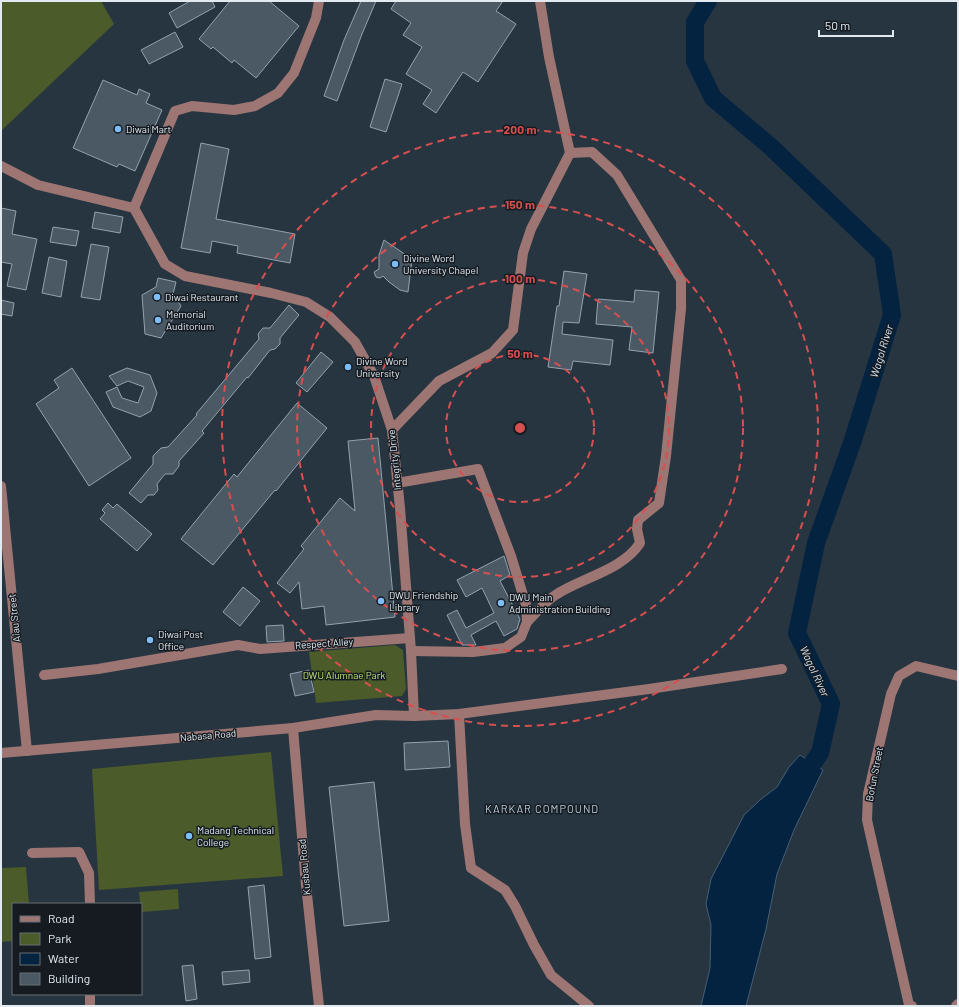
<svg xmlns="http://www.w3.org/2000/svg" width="959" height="1007" font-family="Barlow,sans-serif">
  <rect width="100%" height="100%" fill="#273540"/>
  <!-- green -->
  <g fill="#4b5b29">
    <path d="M1,1H101L114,24L1,131Z"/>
    <path d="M395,645L403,650L406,689L402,696L316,703L309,652Z"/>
    <path d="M271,752L283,876L99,890L92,769Z"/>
    <path d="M26,867L29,904H13V941L1,942V868Z"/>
    <path d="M178,889L179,909L141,912L139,892Z"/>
  </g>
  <!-- water -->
  <path fill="#032341" stroke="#465f76" d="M800,755L823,770L794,830L777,874L766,929L746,1006H701L710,968L711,925L706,904L711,879L744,815L760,800L777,787L789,767Z"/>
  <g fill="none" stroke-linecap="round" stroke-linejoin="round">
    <!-- river -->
    <path stroke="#032341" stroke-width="18" d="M708,1L695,22V61L713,98L771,147L883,254L892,315L852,443L816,543L797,633L831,704L820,753L813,763"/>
  </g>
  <!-- building -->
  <g fill="#4b5965" stroke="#92a2af">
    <path d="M190,1H212L215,7L177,28L169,13Z"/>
    <path d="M230,1H269L299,26L256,78L234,60L232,63L213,47L211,49L199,39Z"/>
    <path d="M361,1H376L362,34L337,101L324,96L344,40Z"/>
    <path d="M396,1H503L496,11L516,24L478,82L463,72L436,113L423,104L432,90L406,74L422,47L403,35L411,23L391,9Z"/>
    <path d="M175,32L183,47L149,64L141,50Z"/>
    <path d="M385,79L402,84L386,132L370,127Z"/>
    <path d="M103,80L137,95L139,89L150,94L146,103L162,110L135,171L119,164L117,167L73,148Z"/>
    <path d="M201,143L229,149L216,219L295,234L290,263L237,253L238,246L212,241L210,253L181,248Z"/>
    <path d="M1,208L16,211L12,234L37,239L26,290L7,286L12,264L1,262Z"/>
    <path d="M95,212L123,217L120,233L92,228Z"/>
    <path d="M53,227L79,231L76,246L50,242Z"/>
    <path d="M384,240L412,259L408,292L400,290L389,282L383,276L380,278L376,277L374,272L379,269V255Z"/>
    <path d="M91,244L109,247L100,300L81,297Z"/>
    <path d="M49,257L67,261L61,297L42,293Z"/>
    <path d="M564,271L587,274L579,323L563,322L562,334L613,340L610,365L573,361L571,370L548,367L557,306H559Z"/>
    <path d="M158,278L176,282L173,294L181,306L161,338L145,334L142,295L156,287Z"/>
    <path d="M635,290L659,292L653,353L629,350L632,327L596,324L598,299L634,302Z"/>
    <path d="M1,300L14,303L12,316L1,314Z"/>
    <path d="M289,305L299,315L280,338V344L275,349L270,350L248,378L247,377L202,431L204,433L179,461V466L173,474H165L157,484L158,490L154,495H148L141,503L129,493L153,464V456L161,448L168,447L197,415L196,414L259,339L258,334L263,328H270Z"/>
    <path d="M321,352L333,362L307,392L296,383Z"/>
    <path d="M72,368L131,458L89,486L36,404L59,388L54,380Z"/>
    <path d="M127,368L150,375L157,393L151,411L140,417L113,407L106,392L117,387L122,398L138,403L144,387L128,381L117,386L109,376Z"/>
    <path d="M297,403L327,428L276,491L275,490L213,565L181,539L234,474L237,477Z"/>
    <path d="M378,438L395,617L326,625L324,606L302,609L299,582L290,593L277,583L304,549L301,546L340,498L355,511L348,441Z"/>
    <path d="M108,503L113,508L117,504L152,534L137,551L100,519L105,513L102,510Z"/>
    <path d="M504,556L510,575L500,581L520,619L517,629L504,636L496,621L471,635L476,645H462L447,615L457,610L466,628L494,613L482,588L466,597L457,580Z"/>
    <path d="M243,587L260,601L240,626L223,612Z"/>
    <path d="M283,625L284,641L267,642L266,626Z"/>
    <path d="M309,670L314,692L295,696L290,674Z"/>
    <path d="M448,741L450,767L405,770L404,743Z"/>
    <path d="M374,782L389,921L344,926L329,787Z"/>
    <path d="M264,885L271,957L255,959L248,887Z"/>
    <path d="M193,965L197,999L186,1001L182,966Z"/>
    <path d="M249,970L250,982L223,985L222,972Z"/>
  </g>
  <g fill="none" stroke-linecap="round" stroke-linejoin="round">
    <!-- minor -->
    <g stroke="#9d7673" stroke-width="10">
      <path d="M1,166L38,185L134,208"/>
      <path d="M134,208L165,264L185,276L271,293L306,302L330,317L355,342L374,376L392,430L400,508L411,651L414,716"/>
      <path d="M134,208L175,111L192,106L234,110L255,106L278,93L294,73L316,18L319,1"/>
      <path d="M392,430L439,381L492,353L513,330L523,253L531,229L570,153L549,57L540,1"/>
      <path d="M397,483L478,469L511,556L526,605L527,622L521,637L505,648L473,652L411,651"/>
      <path d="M1,486L27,751"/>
      <path d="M527,622C535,614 544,603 554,596C580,578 622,571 640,543L637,529L638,520L659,503L666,456L681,309V280L617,175L592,152L570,153"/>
      <path d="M44,675L98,669L238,645L260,649L410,638"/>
      <path d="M459,714L465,824L471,868L505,890L515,906L534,945L551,975L589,1006"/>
      <path d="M293,728L306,885L319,1006"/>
      <path d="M1,753L293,728L376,715L414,716L459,714L649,689L782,669"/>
      <path d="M32,853L79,852L89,873L90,904"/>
      <path d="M90,1006V994"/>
      <path d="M912,1006L909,1005L867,820L868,794L891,694L899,676L916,666L958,676"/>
      <path d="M956,1006L958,1004"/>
    </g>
  </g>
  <!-- distance rings -->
  <g fill="none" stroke="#d84f50" stroke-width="2" stroke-dasharray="7 5">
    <circle cx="520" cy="428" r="74"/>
    <circle cx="520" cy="428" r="149"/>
    <circle cx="520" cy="428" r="223"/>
    <circle cx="520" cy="428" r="298"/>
  </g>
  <!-- markers -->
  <g fill="#7dbef9" stroke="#151b21" stroke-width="1.5">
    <circle cx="118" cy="129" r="4"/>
    <circle cx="395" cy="264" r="4"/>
    <circle cx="157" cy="297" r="4"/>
    <circle cx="158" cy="320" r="4"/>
    <circle cx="348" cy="367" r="4"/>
    <circle cx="381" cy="601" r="4"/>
    <circle cx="501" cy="603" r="4"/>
    <circle cx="150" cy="640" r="4"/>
    <circle cx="189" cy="836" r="4"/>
  </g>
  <g text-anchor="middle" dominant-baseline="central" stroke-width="3" stroke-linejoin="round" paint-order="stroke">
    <!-- poi labels -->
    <g font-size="10" fill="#e2eaf1" stroke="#151b21" text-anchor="start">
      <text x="126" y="129">Diwai Mart</text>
      <text x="403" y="258">Divine Word<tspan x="403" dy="12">University Chapel</tspan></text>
      <text x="165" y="297">Diwai Restaurant</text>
      <text x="166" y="314">Memorial<tspan x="166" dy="12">Auditorium</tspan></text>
      <text x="356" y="361">Divine Word<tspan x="356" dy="12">University</tspan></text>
      <text x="389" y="595">DWU Friendship<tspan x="389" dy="12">Library</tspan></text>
      <text x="509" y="597">DWU Main<tspan x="509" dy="12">Administration Building</tspan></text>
      <text x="158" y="634">Diwai Post<tspan x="158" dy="12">Office</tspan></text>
      <text x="197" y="830">Madang Technical<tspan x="197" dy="12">College</tspan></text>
    </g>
    <!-- street labels -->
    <g font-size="10" fill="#e2eaf1" stroke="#151b21">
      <text transform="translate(394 460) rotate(-96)">Integrity Drive</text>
      <text transform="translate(14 618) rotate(-96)">Aiau Street</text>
      <text transform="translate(324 643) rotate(-4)">Respect Alley</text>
      <text transform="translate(208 735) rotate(-5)">Nabasa Road</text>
      <text transform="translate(874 774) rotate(-79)">Bofun Street</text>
      <text transform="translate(304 867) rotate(-95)">Kusbau Road</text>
    </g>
    <!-- park labels -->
    <g font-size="10" fill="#bfe376" stroke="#151b21">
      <text x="344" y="675">DWU Alumnae Park</text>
    </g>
    <!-- water labels -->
    <g font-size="11" font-style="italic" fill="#d4e4f4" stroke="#151b21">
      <text transform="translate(881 351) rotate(-73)">Wagol River</text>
      <text transform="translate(815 671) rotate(65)">Wagol River</text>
    </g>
    <!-- neighbourhood labels -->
    <g font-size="11" letter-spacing="1" fill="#b8c8d6" stroke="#151b21">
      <text x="542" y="808">KARKAR COMPOUND</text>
    </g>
  </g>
  <circle cx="520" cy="428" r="6" fill="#d84f50" stroke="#151b21" stroke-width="2"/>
  <g font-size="12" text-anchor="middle" font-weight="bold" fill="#d84f50" stroke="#151b21" stroke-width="3" stroke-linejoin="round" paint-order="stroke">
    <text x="520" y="134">200 m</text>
    <text x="520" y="209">150 m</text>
    <text x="520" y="283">100 m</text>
    <text x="520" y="358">50 m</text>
  </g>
  <!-- border -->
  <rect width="959" height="1007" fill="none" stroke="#e2eaf1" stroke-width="4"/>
  <!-- legend -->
  <rect x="12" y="903" width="130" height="92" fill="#151b21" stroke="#676e74"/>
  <rect x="20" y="916" width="20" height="6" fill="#9d7673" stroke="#676e74"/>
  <text x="48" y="923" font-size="12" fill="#e2eaf1">Road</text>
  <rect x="20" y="933" width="20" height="12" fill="#4b5b29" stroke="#676e74"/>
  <text x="48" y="943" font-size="12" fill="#e2eaf1">Park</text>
  <rect x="20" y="953" width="20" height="12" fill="#032341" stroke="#676e74"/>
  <text x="48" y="963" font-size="12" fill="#e2eaf1">Water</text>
  <rect x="20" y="973" width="20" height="12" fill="#4b5965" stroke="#676e74"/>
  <text x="48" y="983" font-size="12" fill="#e2eaf1">Building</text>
  <!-- scale -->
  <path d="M819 30v6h74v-6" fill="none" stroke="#e2eaf1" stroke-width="2"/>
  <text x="825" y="30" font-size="12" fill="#e2eaf1" stroke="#151b21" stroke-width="3" paint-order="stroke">50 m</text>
</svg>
